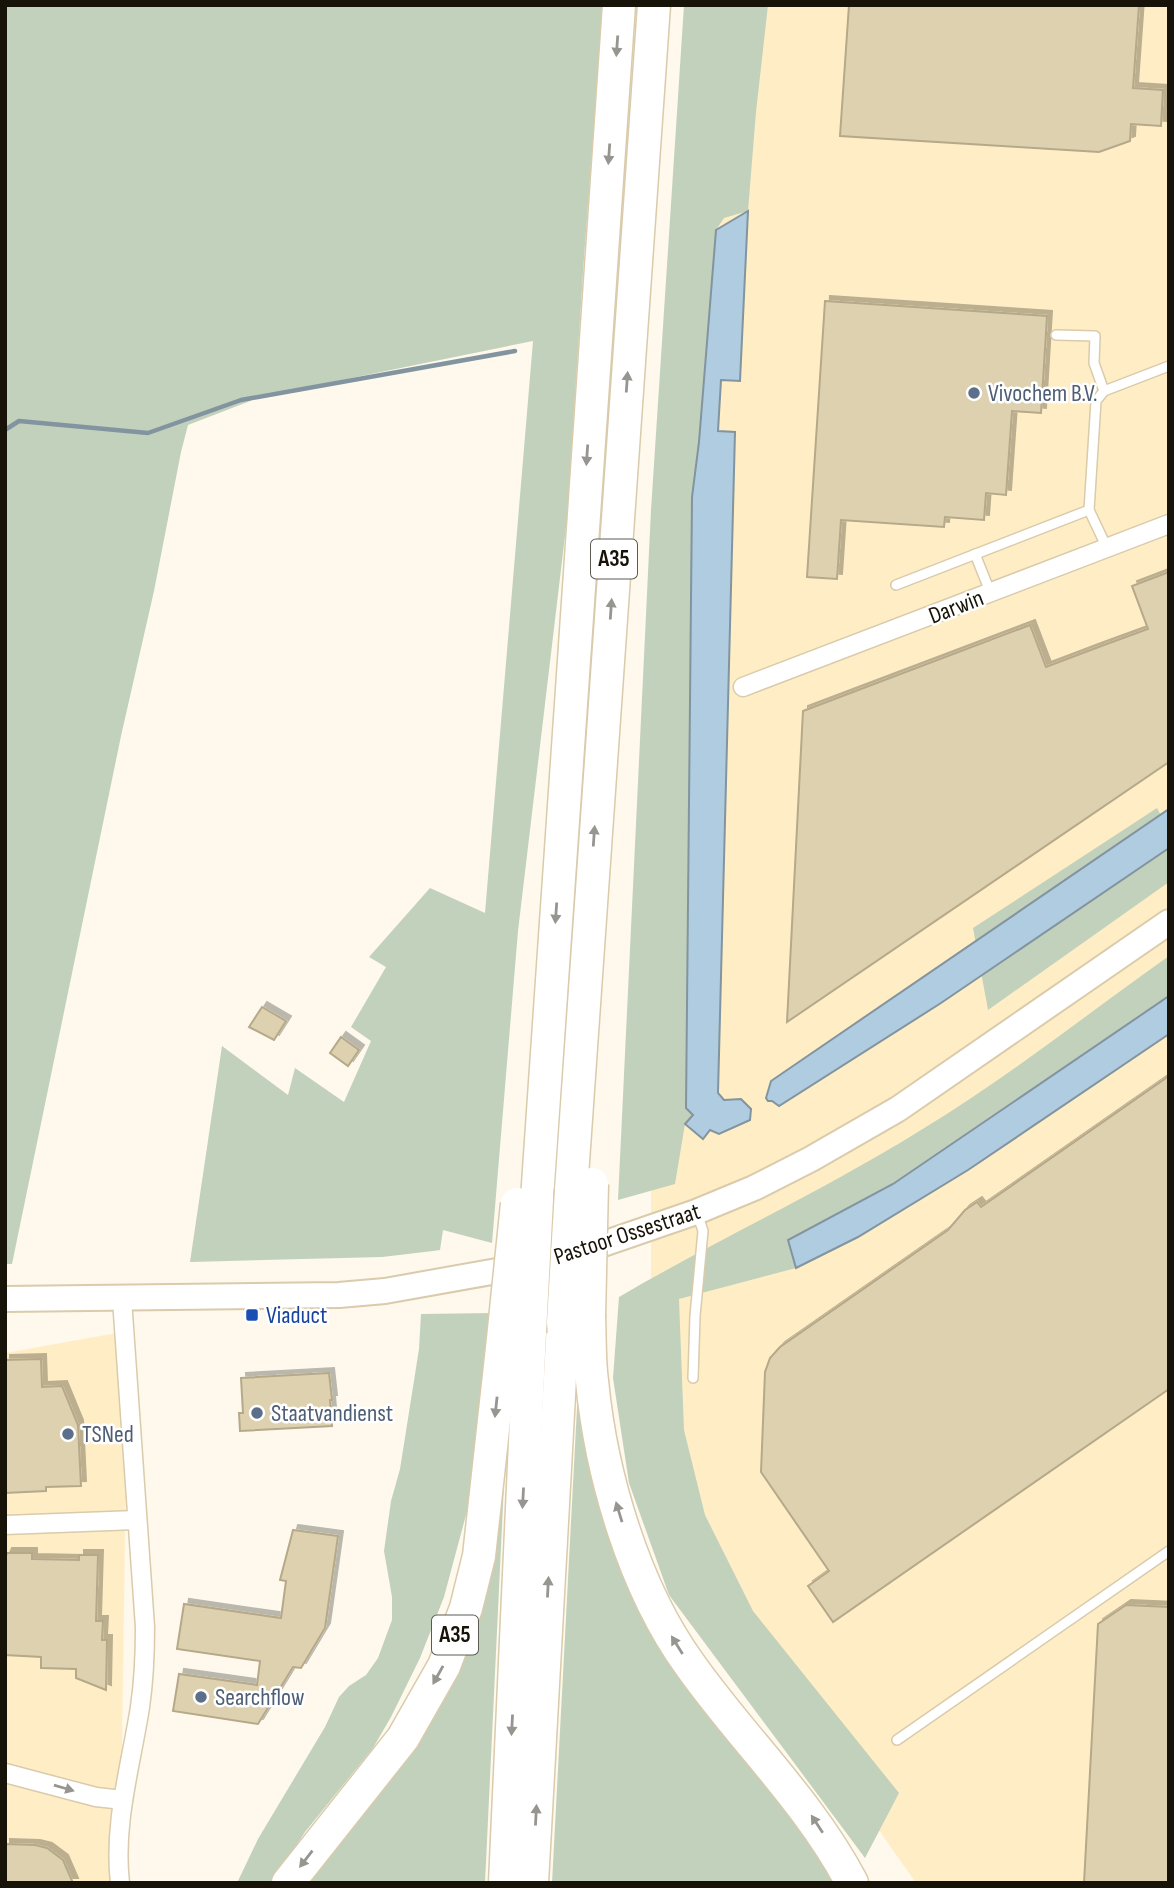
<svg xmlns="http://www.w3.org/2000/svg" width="1174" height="1888" font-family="'Sofia Sans Condensed',sans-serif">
  <defs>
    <filter id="shadow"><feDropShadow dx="5" dy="-5" stdDeviation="0" flood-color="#0004"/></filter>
  </defs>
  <rect width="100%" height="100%" fill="#fef9ec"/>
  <!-- built -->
  <g fill="#ffeec5">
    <path d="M712,5H1169V1883H916L737,1628L651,1387V1183Z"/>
    <path d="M128,1331L120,1883H5V1353Z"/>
  </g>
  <!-- green -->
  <g fill="#c2d1bc">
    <path d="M5,5H603L584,258L567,519L518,931L492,1243L443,1230L440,1250L433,1251L382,1257L190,1262L222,1046L288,1095L295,1068L344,1102L371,1041L351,1027L386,967L369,957L430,888L485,913L533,341L263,396L188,425L181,452L154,591L121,736L12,1264H5Z"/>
    <path d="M684,5H768L756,112L748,211L724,218L716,230L699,442L692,497L686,1107L693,1115L685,1124L675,1184L618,1200L651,510Z"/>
    <path d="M1157,808L1169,831V882L988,1010L973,928Z"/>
    <path d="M1169,956V996L893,1184L789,1240L796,1268L679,1299L684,1430L705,1515L753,1611L899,1793L865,1858L669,1595L629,1483L613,1378L619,1297C718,1239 823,1191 921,1130C1007,1078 1087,1014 1169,956Z"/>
    <path d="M495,1313L474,1485L444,1597L420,1658L391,1717L373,1748L305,1832L272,1883H237L258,1839L325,1727L339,1697L349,1686L366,1675L378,1658L392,1620V1597L384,1551L391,1501L400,1469L419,1349L421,1314Z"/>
    <path d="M578,1389C587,1450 597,1512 621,1569C627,1584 636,1599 643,1613L839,1883H552Z"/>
    <path d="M508,1400L485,1883H300L425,1721Z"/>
  </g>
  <!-- water -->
  <g fill="#afcce0" stroke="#82949f" stroke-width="2">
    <path d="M748,211L740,381L721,380L718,431L735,432L718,1093L724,1100L741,1099L751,1109L750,1120L719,1134L710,1130L703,1139L685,1124L693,1115L686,1108L692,497L699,442L716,230Z"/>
    <path d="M1169,809V848L941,1003L779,1106L772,1101H768L766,1098L771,1081Z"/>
    <path d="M1169,996V1034L968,1170L858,1237L796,1268L788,1240L893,1184Z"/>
  </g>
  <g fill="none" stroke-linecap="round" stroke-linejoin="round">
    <!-- stream -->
    <path stroke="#82949f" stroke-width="4.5" d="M5,430L19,421L148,433L241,400L515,351"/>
  </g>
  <!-- building -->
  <g fill="#ded1b0" stroke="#b6a98a" stroke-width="2" filter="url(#shadow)">
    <path d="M849,5H1139L1133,88L1163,90L1161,126L1131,124L1130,141L1099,152L840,136Z"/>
    <path d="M825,301L1047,316L1041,413L1012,411L1006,495L986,493L984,520L945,517L944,527L841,520L837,579L807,577Z"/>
    <path d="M1169,572V762L787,1022L803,711L1030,625L1046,667L1096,648L1148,629L1132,586Z"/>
    <path d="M262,1007L286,1021L274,1040L249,1027Z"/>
    <path d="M341,1037L359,1050L348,1066L330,1053Z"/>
    <path d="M1169,1076V1389L833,1622L808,1586L829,1571L761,1472L765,1372L770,1358L780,1347L948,1230L965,1210L977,1202L981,1207Z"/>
    <path d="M41,1359L42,1387L62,1386L78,1425L81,1486L46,1487V1491L5,1493V1360Z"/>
    <path d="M329,1373L332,1400H330L332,1426L240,1431L239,1413H243L241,1378Z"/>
    <path d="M293,1530L338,1536L325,1628L301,1668L293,1667L258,1724L173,1711L179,1674L257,1685L260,1661L177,1649L184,1604L281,1618L286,1581L280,1580Z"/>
    <path d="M7,1553H32V1559L79,1560V1555H98L96,1621H103L102,1640H107L106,1690L76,1678V1669L41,1668V1657L5,1655V1558Z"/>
    <path d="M1126,1605L1169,1607V1883H1084L1098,1624Z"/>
    <path d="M5,1844L35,1845L47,1848L63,1860L73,1883H5Z"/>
  </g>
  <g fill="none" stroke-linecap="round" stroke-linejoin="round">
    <!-- lane casing -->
    <g stroke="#d9cbab" stroke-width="12">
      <g id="lane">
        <path d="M1056,335L1095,336L1094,363L1104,391"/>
        <path d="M1089,510L1107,548"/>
        <path d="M975,554L991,594"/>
        <path d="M896,585L1089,510L1096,401L1104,391L1169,366"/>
        <path d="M693,1378L695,1316L703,1231L697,1213"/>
        <path d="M897,1740L1169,1551"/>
      </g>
    </g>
    <!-- street casing -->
    <g stroke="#d9cbab" stroke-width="21">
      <g id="street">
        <path d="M743,687L1169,524"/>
        <path d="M5,1525L136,1520"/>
        <path d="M5,1773L96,1797L123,1800"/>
        <path d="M120,1883C113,1824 131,1765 140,1707C144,1680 145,1654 145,1627L122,1299"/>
      </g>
    </g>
    <!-- secondary casing -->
    <g stroke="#d9cbab" stroke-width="28">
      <g id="secondary">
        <path d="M574,1254L696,1212L754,1188L811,1159L898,1109L1169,922"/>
        <path d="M5,1299L339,1295L385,1291L525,1266"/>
      </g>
    </g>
    <!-- highway casing -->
    <g stroke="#d9cbab" stroke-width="35">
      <g id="highway">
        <path d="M571,1190L654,5"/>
        <path d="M537,1199L619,5"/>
        <path d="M589,1317C590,1338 589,1360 592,1381C601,1475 634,1588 690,1665C743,1740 809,1801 852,1883"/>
        <path d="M288,1883L403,1738L444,1666L466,1608L479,1556L503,1339"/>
        <path d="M505,1883L530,1332"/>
        <path d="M532,1883L563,1323"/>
      </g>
    </g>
    <!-- lane -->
    <use href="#lane" stroke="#fff" stroke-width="9"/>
    <!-- street -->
    <use href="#street" stroke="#fff" stroke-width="18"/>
    <!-- secondary -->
    <use href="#secondary" stroke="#fff" stroke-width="24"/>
    <!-- highway -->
    <use href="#highway" stroke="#fff" stroke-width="32"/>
    <!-- highway-bridge casing -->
    <g stroke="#d9cbab" stroke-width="35" stroke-linecap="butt">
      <g id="highway-bridge">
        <path d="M589,1317L592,1184"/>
        <path d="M563,1323L571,1190"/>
        <path d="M530,1332L537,1199"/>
        <path d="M503,1339L517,1204"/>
      </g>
    </g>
    <!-- highway-bridge -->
    <use href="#highway-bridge" stroke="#fff" stroke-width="32"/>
  </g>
  <!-- one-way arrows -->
  <defs><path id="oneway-solid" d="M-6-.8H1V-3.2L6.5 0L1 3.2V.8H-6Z" transform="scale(1.75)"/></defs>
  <g fill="#979590">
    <use href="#oneway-solid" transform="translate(617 46) rotate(94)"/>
    <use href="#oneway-solid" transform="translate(609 154) rotate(94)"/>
    <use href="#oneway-solid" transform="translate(627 382) rotate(-86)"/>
    <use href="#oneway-solid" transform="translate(587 455) rotate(94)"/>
    <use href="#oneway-solid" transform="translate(611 609) rotate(-86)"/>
    <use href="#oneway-solid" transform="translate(594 836) rotate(-86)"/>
    <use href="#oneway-solid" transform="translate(556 913) rotate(94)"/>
    <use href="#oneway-solid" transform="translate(496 1407) rotate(96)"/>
    <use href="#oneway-solid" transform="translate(523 1498) rotate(93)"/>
    <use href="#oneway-solid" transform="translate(619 1512) rotate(-107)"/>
    <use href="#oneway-solid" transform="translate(548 1587) rotate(-87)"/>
    <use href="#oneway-solid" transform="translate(677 1645) rotate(-122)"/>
    <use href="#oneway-solid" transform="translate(438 1675) rotate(119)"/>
    <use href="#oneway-solid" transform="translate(512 1725) rotate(93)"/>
    <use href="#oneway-solid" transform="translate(64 1788) rotate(16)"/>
    <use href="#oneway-solid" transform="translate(536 1815) rotate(-87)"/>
    <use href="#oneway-solid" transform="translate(817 1824) rotate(-123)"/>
    <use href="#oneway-solid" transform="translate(306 1859) rotate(128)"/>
  </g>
  <!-- markers -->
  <g fill="#5c6f8a" stroke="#fff" stroke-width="2.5">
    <circle cx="974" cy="393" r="7"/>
    <circle cx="257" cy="1413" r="7"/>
    <circle cx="68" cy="1434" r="7"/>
    <circle cx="201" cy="1697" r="7"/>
  </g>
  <rect fill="#1a4fb4" stroke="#fff" stroke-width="2.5" x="245" y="1308" width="14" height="14" rx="3.5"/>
  <g text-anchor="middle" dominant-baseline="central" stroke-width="5" stroke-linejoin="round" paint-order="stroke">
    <!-- shield labels -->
    <g fill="#fff" stroke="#5d5a52" stroke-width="2">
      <rect x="591" y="539.5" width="46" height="39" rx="5"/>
      <rect x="432" y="1615.5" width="46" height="39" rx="5"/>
    </g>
    <g font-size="23" font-weight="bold" fill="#181308">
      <text x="614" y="559">A35</text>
      <text x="455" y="1635">A35</text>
    </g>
    <!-- service labels -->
    <g font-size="24" fill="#4e5e75" stroke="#fff" text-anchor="start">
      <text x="988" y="393">Vivochem B.V.</text>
      <text x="271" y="1413">Staatvandienst</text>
      <text x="82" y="1434">TSNed</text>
      <text x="215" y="1697">Searchflow</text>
    </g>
    <!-- street labels -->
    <g font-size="24" fill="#181308" stroke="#fff">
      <text transform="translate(956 607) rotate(-21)">Darwin</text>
      <text transform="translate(627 1234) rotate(-18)">Pastoor Ossestraat</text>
    </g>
    <!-- transit labels -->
    <g font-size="24" fill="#164399" stroke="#fff" text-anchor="start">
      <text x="266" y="1315">Viaduct</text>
    </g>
  </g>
  <!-- border -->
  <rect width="1174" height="1888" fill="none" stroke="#181308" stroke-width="14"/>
</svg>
